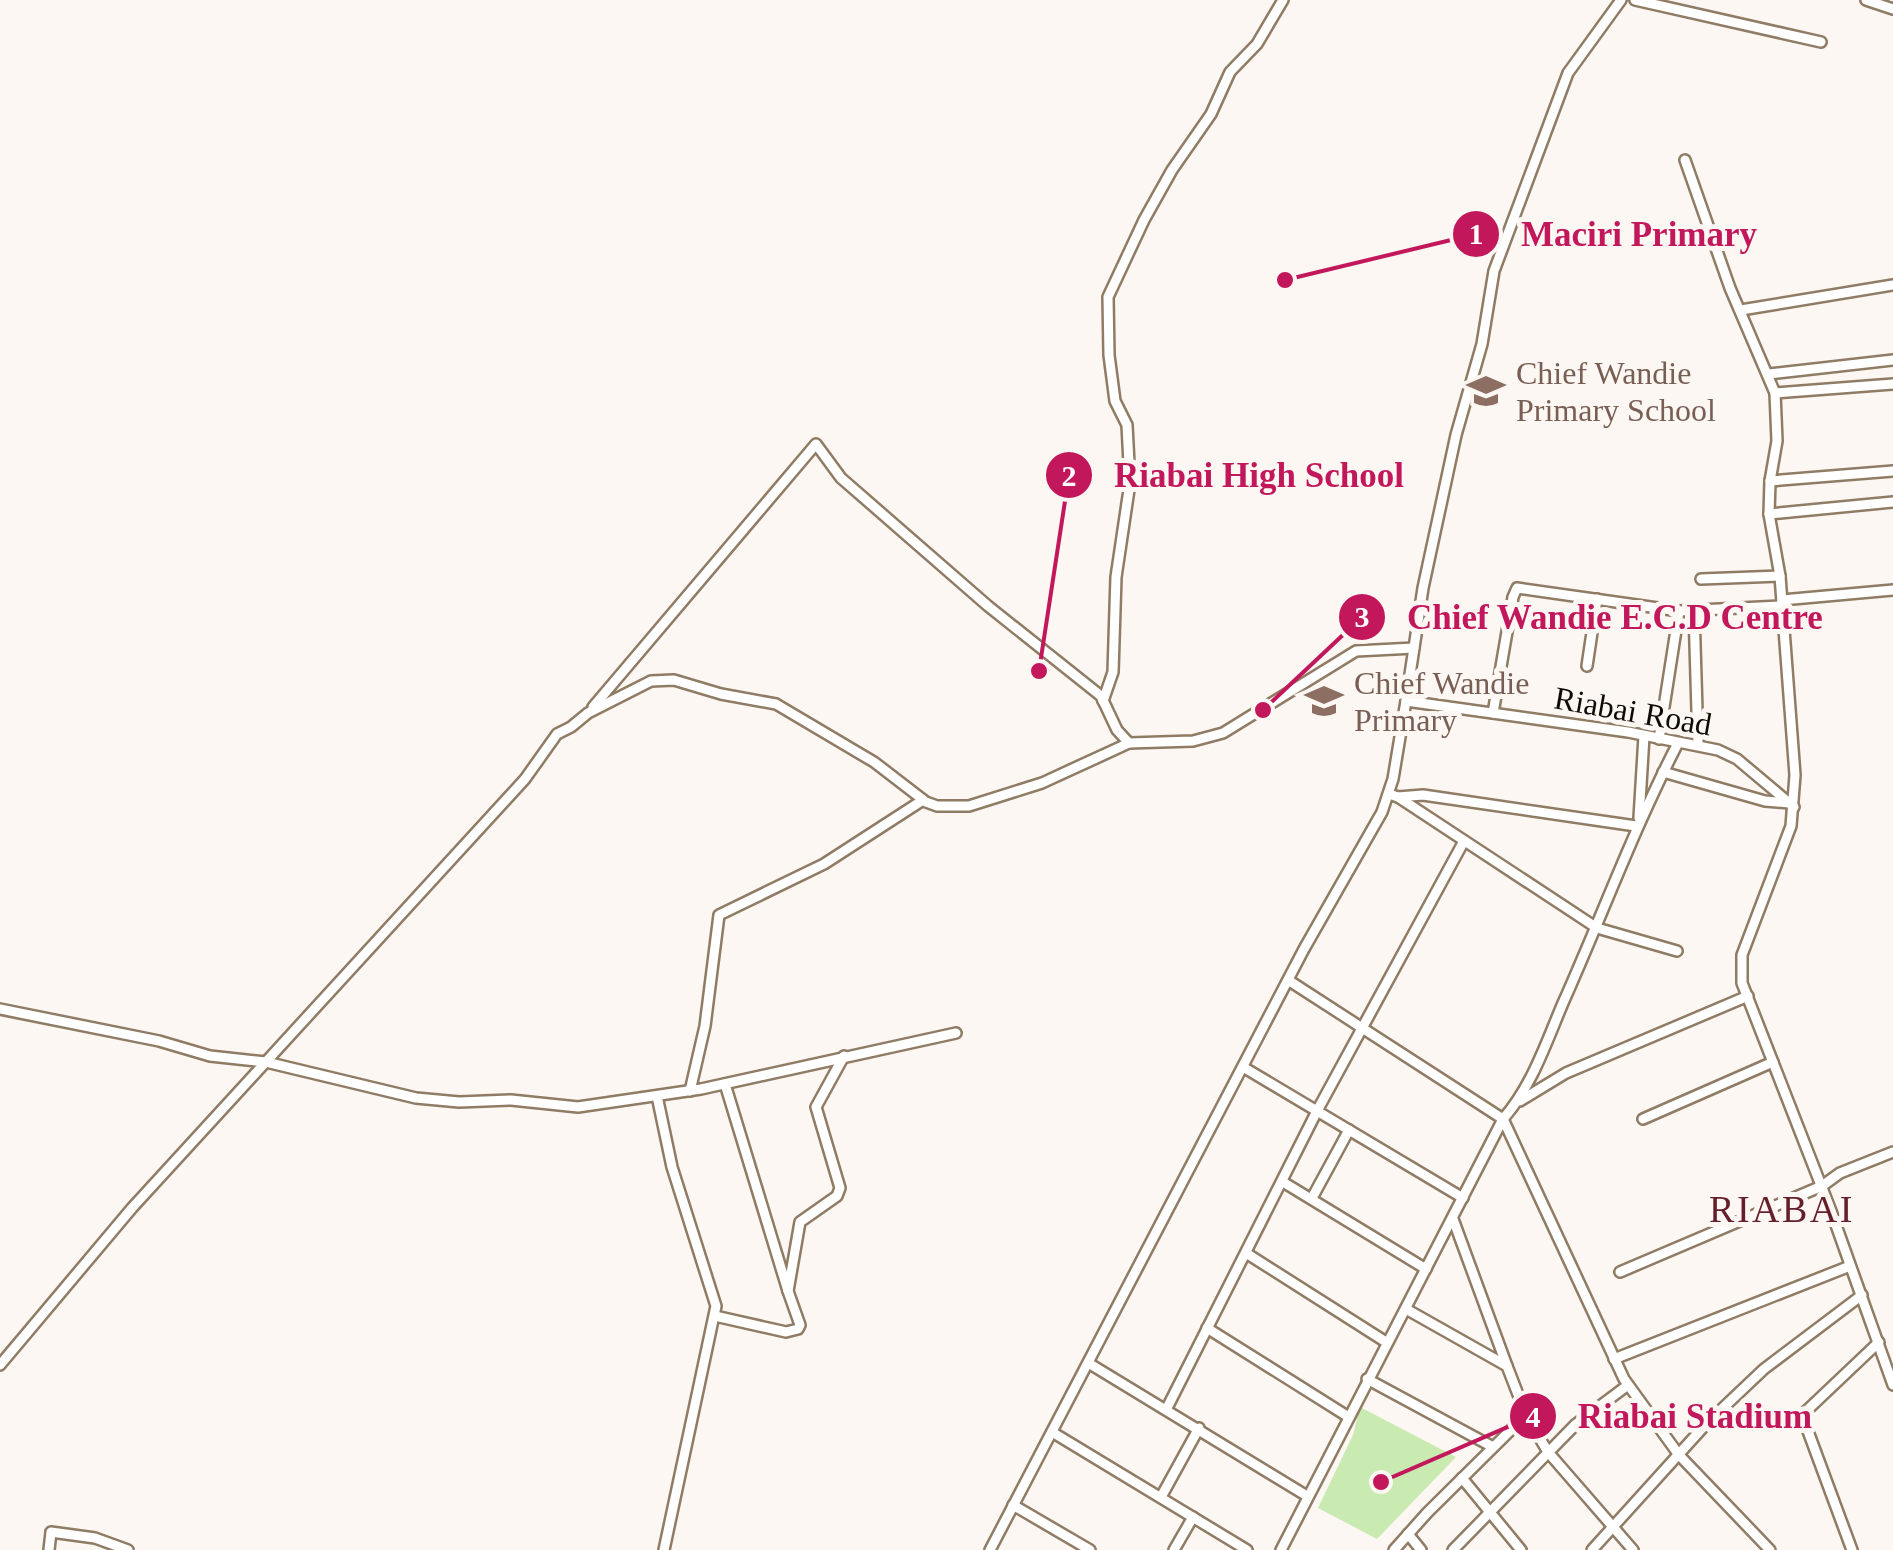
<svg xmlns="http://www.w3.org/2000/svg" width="1893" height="1550" font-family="Georgia,serif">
  <rect width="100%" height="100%" fill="#fcf7f2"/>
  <!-- green -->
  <path fill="#c9eab0" d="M1360,1407L1456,1457L1377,1539L1318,1508L1353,1435Z"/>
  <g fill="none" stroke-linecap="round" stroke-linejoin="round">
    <!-- street casing -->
    <g stroke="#907c65" stroke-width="14">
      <g id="street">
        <path d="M1621,0L1568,73L1494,271L1482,344L1456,435L1423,588L1406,701L1628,732L1718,750L1737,759L1794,807"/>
        <path d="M1635,0L1821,42"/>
        <path d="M1866,0L1893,9"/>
        <path d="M1685,160L1730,288L1775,393L1777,441L1770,481L1769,514L1780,576L1795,775L1791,826L1742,955V983L1831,1211L1893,1385"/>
        <path d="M1741,310L1893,285"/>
        <path d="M1769,374L1893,360"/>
        <path d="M1775,393L1893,384"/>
        <path d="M1770,481L1893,471"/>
        <path d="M1769,514L1893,502"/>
        <path d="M1701,579L1780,576"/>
        <path d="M1782,600L1893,590"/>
        <path d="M1694,611L1698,745"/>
        <path d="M1587,666L1597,599"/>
        <path d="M1103,701L1113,672L1116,577L1130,483L1127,425L1115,401L1109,355L1108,297L1144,220L1172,170L1211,114L1230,72L1257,44L1283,0"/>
        <path d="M593,707L816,444L841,478L988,606L1101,696L1117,730L1129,743"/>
        <path d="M1493,713L1513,597L1517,588L1679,611L1782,606"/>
        <path d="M1659,739L1679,611"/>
        <path d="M1663,772L1765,801L1790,803"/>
        <path d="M1389,794L1398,797L1597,928L1677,951"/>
        <path d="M1398,797L1423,795L1636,826"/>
        <path d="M1639,818L1644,736"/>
        <path d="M1288,980L1503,1119L1624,1379L1679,1455L1770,1550"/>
        <path d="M0,1009L159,1041L210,1056L266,1062L416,1098L459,1102L511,1100L578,1107L701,1089L956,1033"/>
        <path d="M1243,1067L1463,1198"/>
        <path d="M725,1084L788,1291"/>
        <path d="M690,1091L705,1026L719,915L824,864L923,800"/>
        <path d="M657,1096L672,1167L716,1306L664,1550"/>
        <path d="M1520,1101L1566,1073L1748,996"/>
        <path d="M1643,1119L1773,1062"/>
        <path d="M1283,1182L1426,1269"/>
        <path d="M1312,1198L1349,1130"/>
        <path d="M1453,1219L1507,1366"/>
        <path d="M1246,1253L1386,1342"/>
        <path d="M1620,1272L1822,1186L1840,1173L1893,1152"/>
        <path d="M1406,1309L1507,1366L1526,1415L1548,1452L1633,1550"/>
        <path d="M715,1316L786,1332L798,1329L800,1325L788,1291L800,1222L837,1196L840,1188L816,1107L844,1056"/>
        <path d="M1207,1328L1347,1416"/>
        <path d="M1614,1359L1850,1266"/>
        <path d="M1090,1364L1307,1496"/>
        <path d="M0,1365L132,1208L525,779L557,734L571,727L588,713L651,681L674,680L721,694L776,704L874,762L926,802L937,806H969L1042,783L1129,743L1193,741L1223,733L1356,651L1414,648"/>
        <path d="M1367,1379L1493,1447"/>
        <path d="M1167,1408L1317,1111L1464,841"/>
        <path d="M1052,1432L1247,1550"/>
        <path d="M1462,1478L1521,1550"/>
        <path d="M1161,1497L1199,1428"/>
        <path d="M1013,1505L1090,1550"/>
        <path d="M1408,1534L1421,1550"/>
        <path d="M49,1550L51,1532L95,1538L128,1550"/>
        <path d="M990,1550L1304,949L1382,812L1393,779L1406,701"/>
        <path d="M1174,1550L1193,1517"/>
        <path d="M1281,1550L1503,1119C1532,1086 1546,1043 1563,1003C1602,916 1634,828 1678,743"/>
        <path d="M1394,1550L1427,1513L1526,1415"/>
        <path d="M1453,1550L1576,1424L1628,1385"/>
        <path d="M1592,1550L1707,1423L1764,1369L1862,1295"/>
        <path d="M1852,1550L1802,1415L1879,1342"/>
      </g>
    </g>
    <!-- street -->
    <use href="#street" stroke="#fff" stroke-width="9"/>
  </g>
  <!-- icons -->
  <defs>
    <g id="school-bare" transform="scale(3)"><path d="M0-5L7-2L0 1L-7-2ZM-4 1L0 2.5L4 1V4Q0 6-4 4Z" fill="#8d6e63" stroke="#fcf7f2" stroke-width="2.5" paint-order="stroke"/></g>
  </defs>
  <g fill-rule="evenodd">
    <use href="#school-bare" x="1486" y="391"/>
    <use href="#school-bare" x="1324" y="701"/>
  </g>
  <g text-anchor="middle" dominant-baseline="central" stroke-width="10" stroke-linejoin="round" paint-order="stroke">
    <!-- education labels -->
    <g font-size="32" fill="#785e54" stroke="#fcf7f2" text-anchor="start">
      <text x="1516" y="373">Chief Wandie<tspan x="1516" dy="37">Primary School</tspan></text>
      <text x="1354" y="683">Chief Wandie<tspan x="1354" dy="37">Primary</tspan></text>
    </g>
    <!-- street labels -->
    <g font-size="32" fill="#110a03" stroke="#fcf7f2">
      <text transform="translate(1633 711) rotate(10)">Riabai Road</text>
    </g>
    <!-- quarter labels -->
    <g font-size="38" letter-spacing="2.5" fill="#641f2b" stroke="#fcf7f2">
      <text x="1782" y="1209">RIABAI</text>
    </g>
  </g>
  <!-- callouts -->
  <path fill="none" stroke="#c2185b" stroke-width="4" d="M1285 280L1476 234M1039 671L1069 475M1263 710L1362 617M1381 1482L1533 1416"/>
  <g fill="#c2185b" stroke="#fcf7f2" stroke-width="4">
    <circle cx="1285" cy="280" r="10"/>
    <circle cx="1039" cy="671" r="10"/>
    <circle cx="1263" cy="710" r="10"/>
    <circle cx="1381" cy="1482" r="10"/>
    <circle cx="1476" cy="234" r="25"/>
    <circle cx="1069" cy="475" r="25"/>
    <circle cx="1362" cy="617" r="25"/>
    <circle cx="1533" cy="1416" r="25"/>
  </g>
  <g font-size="30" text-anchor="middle" font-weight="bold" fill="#fff">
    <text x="1476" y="244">1</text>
    <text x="1069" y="486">2</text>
    <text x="1362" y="627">3</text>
    <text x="1533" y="1427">4</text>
  </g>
  <g font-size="35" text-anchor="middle" font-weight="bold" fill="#c2185b" stroke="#fcf7f2" stroke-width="10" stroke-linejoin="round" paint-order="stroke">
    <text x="1639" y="246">Maciri Primary</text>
    <text x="1259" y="487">Riabai High School</text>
    <text x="1615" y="629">Chief Wandie E.C.D Centre</text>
    <text x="1695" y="1428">Riabai Stadium</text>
  </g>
</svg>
